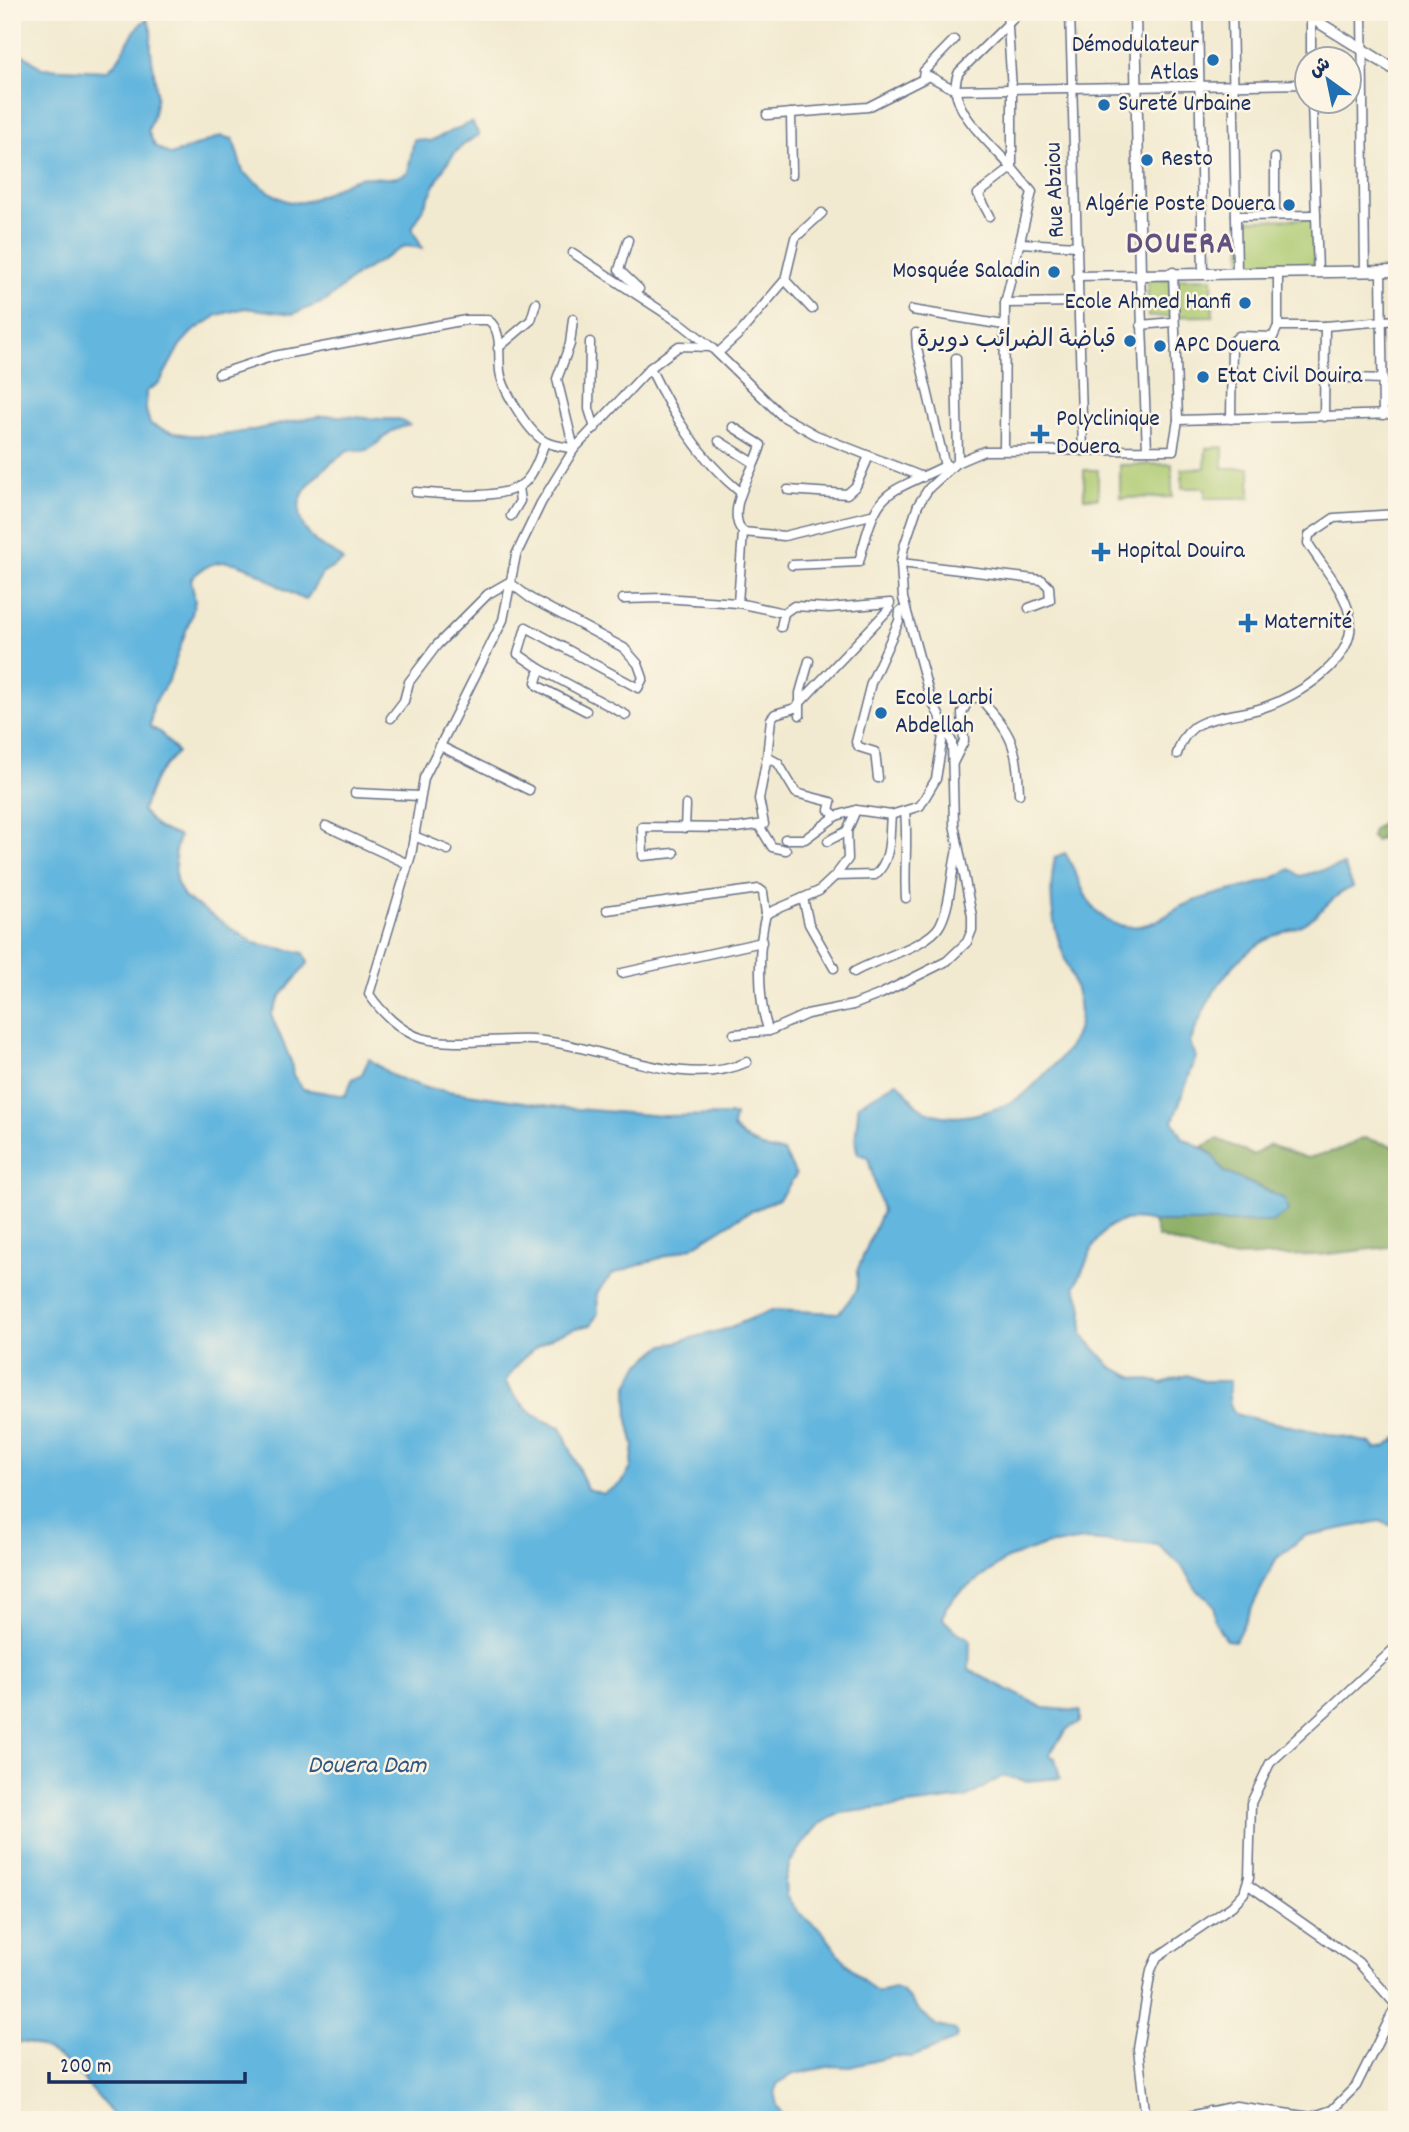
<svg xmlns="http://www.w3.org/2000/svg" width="1409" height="2132" font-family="Dekko,'Playpen Sans Arabic',sans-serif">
  <rect width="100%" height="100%" fill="#fcf5e5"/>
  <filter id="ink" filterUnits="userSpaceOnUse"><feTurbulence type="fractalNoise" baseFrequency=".0143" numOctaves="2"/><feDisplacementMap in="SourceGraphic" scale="14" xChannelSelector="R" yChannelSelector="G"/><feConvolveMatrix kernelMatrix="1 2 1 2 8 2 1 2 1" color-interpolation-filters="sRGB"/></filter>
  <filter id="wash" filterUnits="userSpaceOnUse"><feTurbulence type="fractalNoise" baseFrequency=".00686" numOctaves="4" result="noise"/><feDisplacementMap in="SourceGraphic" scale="28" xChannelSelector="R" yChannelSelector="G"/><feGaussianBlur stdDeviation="1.57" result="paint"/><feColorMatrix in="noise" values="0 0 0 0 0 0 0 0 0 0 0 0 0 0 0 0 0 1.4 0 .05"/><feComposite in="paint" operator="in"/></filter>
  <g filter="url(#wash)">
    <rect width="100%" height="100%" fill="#f2ead0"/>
    <!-- green -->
    <g fill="#acc96f" stroke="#647c66" stroke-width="2">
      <path d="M1314,219V264L1242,265L1241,220Z"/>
      <path d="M1212,278L1213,316L1148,317L1147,279Z"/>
      <path d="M1223,447V468H1250V498H1205V488H1182V469L1205,468L1206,448Z"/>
      <path d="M1172,464V497L1120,498V465Z"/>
      <rect x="1084" y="470" width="14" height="28"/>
    </g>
    <!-- forest -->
    <g fill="#89ad62" stroke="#526e60" stroke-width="2">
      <path d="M1397,810V831L1375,841L1371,837L1373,830Z"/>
      <path d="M1364,1138L1397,1147V1246L1321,1255L1222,1257L1158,1237L1153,1222L1223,1221L1272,1192L1224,1172L1212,1154L1202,1147L1218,1139L1253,1155L1270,1145L1307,1158L1338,1150Z"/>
    </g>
    <!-- water -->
    <path fill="#63b6de" stroke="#3f729e" stroke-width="2" d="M147,19C154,31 150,38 151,51C155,85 162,97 148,131L155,146L171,155L221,136L233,139L243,172C301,218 296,205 355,179C373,172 388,185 408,172L414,139L430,141L472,122L479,135C441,152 434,196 412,228L422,248L405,246L355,276L326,301L293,314L245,308L218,315L192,332L180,345L160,382L146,392V410L150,424C206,452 265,423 324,416C348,414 374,421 399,419L409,425C403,427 393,429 388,434C370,448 374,453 348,450C315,475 275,504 317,543C325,551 336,550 343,561L322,574L306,600C267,587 232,536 191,579L195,601L192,614L169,679L153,705L150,727L160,732L177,752L156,776L142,811L158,828L179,836L175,851L176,881L184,897L254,943L304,953L308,963L280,997L271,1015L291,1061L293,1075L303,1089L345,1096L353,1078L361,1076L369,1059L393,1076L426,1088L565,1108L663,1116L735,1115L733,1128C747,1143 764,1150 784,1152L796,1175L779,1199L745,1214L692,1247L612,1274L597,1293L598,1313L591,1325C554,1331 525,1349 505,1382C521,1405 533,1419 561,1427L587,1489L603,1494L622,1483L631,1468L634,1446L628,1420L627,1388L639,1365L662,1346L726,1329L772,1310L839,1313L857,1290V1271L882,1211L868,1157L858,1154C852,1138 859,1123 858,1105L897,1082C906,1089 910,1100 918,1106C941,1124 980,1116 1005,1105C1027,1096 1035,1083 1050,1069C1109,1014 1064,981 1054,921C1050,900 1051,878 1055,857L1065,853C1079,874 1082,901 1103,917C1112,925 1127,928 1139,926C1157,924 1167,914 1182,906C1217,889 1258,890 1290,869L1300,876L1344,865L1353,887C1333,894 1323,912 1305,923C1295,929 1282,932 1270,938C1228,959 1206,1000 1190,1043L1196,1057L1173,1121L1183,1138L1212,1154L1224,1172L1285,1199L1288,1212L1271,1222H1153C1100,1208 1094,1249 1075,1286L1083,1308L1082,1334L1111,1367L1132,1377L1162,1383L1187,1375L1203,1381H1230C1229,1394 1226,1406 1238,1415L1371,1443L1376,1449L1386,1447L1397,1438V1523L1392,1526L1380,1521L1304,1536L1276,1559L1235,1641L1226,1640L1214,1620V1607L1208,1598L1198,1592L1181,1565L1158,1545L1086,1540L1045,1545L1007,1559L956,1595L946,1607L943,1619L954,1630L970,1639L969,1670L1044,1708L1080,1711V1722L1067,1729L1049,1755L1055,1758L1060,1778L1026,1781L1003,1776L966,1798L841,1813L819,1824L805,1841L790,1863L785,1882L786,1896L798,1912L822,1931L845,1962L871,1988L878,1992L894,1988L902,1991L919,2011L937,2026L955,2030L958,2034L955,2040L912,2057L894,2056L850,2067L832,2066L794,2074L777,2084C773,2099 777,2108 785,2120H117C91,2089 58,2040 12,2042V47L42,68L106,71C126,58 127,32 147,19Z"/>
  </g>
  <g filter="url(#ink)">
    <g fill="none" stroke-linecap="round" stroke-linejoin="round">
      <!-- minor casing -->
      <g stroke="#667086" stroke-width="11">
        <g id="minor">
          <path d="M1070,12L1083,451"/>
          <path d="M1198,12L1203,274"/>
          <path d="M1232,12L1237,271"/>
          <path d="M1362,12L1365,272"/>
          <path d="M1311,15V60"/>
          <path d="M923,77L924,71L954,40"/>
          <path d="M1312,102L1318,272"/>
          <path d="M791,113L792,175"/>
          <path d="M767,115L868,107L929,76L955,90L1308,84"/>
          <path d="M1275,158V215"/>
          <path d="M990,216L978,194L1012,168C992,144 942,106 959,72L1020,12"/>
          <path d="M1236,216L1316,215"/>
          <path d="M628,240L619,270L639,289"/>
          <path d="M1020,243L1078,246"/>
          <path d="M573,253L683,325L711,347"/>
          <path d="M1381,271L1383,415"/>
          <path d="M1278,272V326H1325L1324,417"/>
          <path d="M1077,276L1140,275L1147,450"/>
          <path d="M785,280L812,309"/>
          <path d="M1005,303L1079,302"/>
          <path d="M912,310L1004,325"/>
          <path d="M1141,325L1173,322"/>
          <path d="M1325,326L1397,320"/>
          <path d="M916,333L917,348L945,466"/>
          <path d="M590,342L589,409L595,428"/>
          <path d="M498,348L531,320L536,303"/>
          <path d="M718,353L740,333L785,280L795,238L822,213"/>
          <path d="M956,358L958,459"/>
          <path d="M650,368C673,415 699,458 740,492"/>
          <path d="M219,374L274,356L466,320H488C503,330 498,354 500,371C502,389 530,436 548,443C556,446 566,447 574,449L557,379L570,344L573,319"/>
          <path d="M1325,377L1383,379"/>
          <path d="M1231,419L1232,342L1239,336L1273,337L1278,326"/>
          <path d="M1178,420L1397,414"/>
          <path d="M733,427L761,445C756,468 723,510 743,532L784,536L871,515"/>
          <path d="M719,441L754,463"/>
          <path d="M1004,450L1005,303L1032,192L1012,168V90L1007,12"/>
          <path d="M788,490L847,494L856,486L869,456"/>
          <path d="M416,492C442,494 504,502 525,482C535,472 540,455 545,442"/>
          <path d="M511,516L520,501L518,487"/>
          <path d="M901,563L1042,580L1049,587L1050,600L1029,608"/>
          <path d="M792,565L859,562C879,486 880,498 947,465"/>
          <path d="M623,599L663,598L738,603L784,613"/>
          <path d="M738,603L743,532"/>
          <path d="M781,627L784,613L794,606L829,608L890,603"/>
          <path d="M540,669L536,682L538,686L586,711"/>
          <path d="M800,715V693L809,661"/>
          <path d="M391,718L404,701L409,682L437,645L488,594L509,582L530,598L624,648L638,664L643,678L638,688L526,627L518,654L540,669L626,715"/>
          <path d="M440,746L529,790"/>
          <path d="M1177,754C1180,743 1185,734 1194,727C1213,715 1241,715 1262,708C1299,696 1361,658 1349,613C1343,588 1321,565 1308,543L1309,535L1334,518L1397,514"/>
          <path d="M767,757L771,719L775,714L795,708L889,609"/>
          <path d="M953,763L964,741L962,713L969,699L979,697C1012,735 1017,743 1019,794"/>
          <path d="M878,778L875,752L859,747L856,742L871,683L899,621L900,611"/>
          <path d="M355,793L420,796"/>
          <path d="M905,811C908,841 904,869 906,898"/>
          <path d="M326,826L408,864"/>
          <path d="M760,827L772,847L786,850"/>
          <path d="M685,828L686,805"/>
          <path d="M414,836L448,850"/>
          <path d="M785,839H805L836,816"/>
          <path d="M828,841L847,831"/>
          <path d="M674,853L643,856L642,827L737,828L764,824L759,799L767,757L778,763L796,793L831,802L829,810L836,816L856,810L891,815L920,806L936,779L945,724"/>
          <path d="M835,876L875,875C892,860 889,836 891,815"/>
          <path d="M803,898L809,924L834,968"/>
          <path d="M607,910L759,889L763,892L766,914"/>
          <path d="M854,972C875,959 929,946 940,925C951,904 951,874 957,850"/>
          <path d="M622,973L762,942"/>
          <path d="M769,1031C757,1003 758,943 766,914L819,891L835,876L848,859L847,831L856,810"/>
          <path d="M734,1034L769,1031L807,1014L853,1005L881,994L947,961L967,942L972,930V916L954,824L952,742L930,697L903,598L901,563L904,547L918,505L929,488L956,463L984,451L1173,450L1178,420L1173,272"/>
          <path d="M747,1062C682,1092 602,1044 533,1040C500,1038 453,1047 421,1038C400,1031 381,1012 369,994L411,855L424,778L503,620L516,555L541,503L574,449L650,368L679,346L711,347L782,416L816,435L923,477"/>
          <path d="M1247,1884L1358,1962L1397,2006"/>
          <path d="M1209,2111L1224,2120"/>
          <path d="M1146,2120L1138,2049L1151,1970L1157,1957L1232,1906L1244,1893L1249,1877L1251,1803L1270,1763L1397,1646"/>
          <path d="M1171,2120L1236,2106L1311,2117L1332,2110L1356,2086L1396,2006"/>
        </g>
      </g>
      <!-- major casing -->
      <g stroke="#667086" stroke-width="13">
        <g id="major">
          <path d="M1135,12L1140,275L1397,271"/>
          <path d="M1302,12L1397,71"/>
        </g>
      </g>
      <!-- minor -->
      <use href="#minor" stroke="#fff" stroke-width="8"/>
      <!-- major -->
      <use href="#major" stroke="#fff" stroke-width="10"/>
    </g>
  </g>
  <!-- markers -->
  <g fill="#1f6fb2" stroke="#fcf5e5" stroke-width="2.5">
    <circle cx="1213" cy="60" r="7"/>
    <circle cx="1104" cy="105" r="7"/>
    <circle cx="1147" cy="160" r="7"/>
    <circle cx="1289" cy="205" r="7"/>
    <circle cx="1054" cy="272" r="7"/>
    <circle cx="1245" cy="303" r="7"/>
    <circle cx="1130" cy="341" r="7"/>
    <circle cx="1160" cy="346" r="7"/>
    <circle cx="1203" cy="377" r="7"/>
    <path d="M1036.5 423.5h7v7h7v7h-7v7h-7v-7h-7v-7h7z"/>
    <path d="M1097.5 541.5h7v7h7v7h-7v7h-7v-7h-7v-7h7z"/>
    <path d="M1244.5 612.5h7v7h7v7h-7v7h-7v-7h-7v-7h7z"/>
    <circle cx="881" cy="713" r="7"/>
  </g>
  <g text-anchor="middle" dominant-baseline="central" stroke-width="5" stroke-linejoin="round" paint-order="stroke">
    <!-- poi labels -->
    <g font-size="24" fill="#1b2f5e" stroke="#fcf5e5" text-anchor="start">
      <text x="1199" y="46" text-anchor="end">Démodulateur<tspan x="1199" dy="28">Atlas</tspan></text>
      <text x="1118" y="105">Sureté Urbaine</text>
      <text x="1161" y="160">Resto</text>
      <text x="1275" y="205" text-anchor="end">Algérie Poste Douera</text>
      <text x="1040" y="272" text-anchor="end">Mosquée Saladin</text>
      <text x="1231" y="303" text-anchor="end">Ecole Ahmed Hanfi</text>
      <text x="1116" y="341" text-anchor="end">قباضة الضرائب دويرة</text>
      <text x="1174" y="346">APC Douera</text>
      <text x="1217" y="377">Etat Civil Douira</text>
      <text x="1056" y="420">Polyclinique<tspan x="1056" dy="28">Douera</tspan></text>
      <text x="1117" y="552">Hopital Douira</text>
      <text x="1264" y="623">Maternité</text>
      <text x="895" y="699">Ecole Larbi<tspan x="895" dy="28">Abdellah</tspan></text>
    </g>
    <!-- street labels -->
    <g font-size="24" fill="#1b2f5e" stroke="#fcf5e5">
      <text transform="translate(1056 190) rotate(-92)">Rue Abziou</text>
    </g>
    <!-- water labels -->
    <g font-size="26" font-style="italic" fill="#315884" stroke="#fcf5e5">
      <text x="367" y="1766">Douera Dam</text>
    </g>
    <!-- district labels -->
    <g font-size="32" font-weight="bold" letter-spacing="2" fill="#5f5281" stroke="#fcf5e5">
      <text x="1181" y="246">DOUERA</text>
    </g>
  </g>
  <!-- margin -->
  <rect width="1409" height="2132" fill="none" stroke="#fcf5e5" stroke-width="42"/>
  <!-- north arrow -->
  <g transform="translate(1328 80) rotate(327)"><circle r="33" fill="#fcf5e5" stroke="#a2a6af" stroke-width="2"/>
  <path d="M0-5L12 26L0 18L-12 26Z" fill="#1f6fb2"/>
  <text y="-10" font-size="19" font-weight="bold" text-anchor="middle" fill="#1b2f5e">ش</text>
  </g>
  <!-- scale -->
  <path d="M49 2072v10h196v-10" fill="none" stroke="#1b2f5e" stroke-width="3.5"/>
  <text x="60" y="2072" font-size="21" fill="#1b2f5e" stroke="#fcf5e5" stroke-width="5" paint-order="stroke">200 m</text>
</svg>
